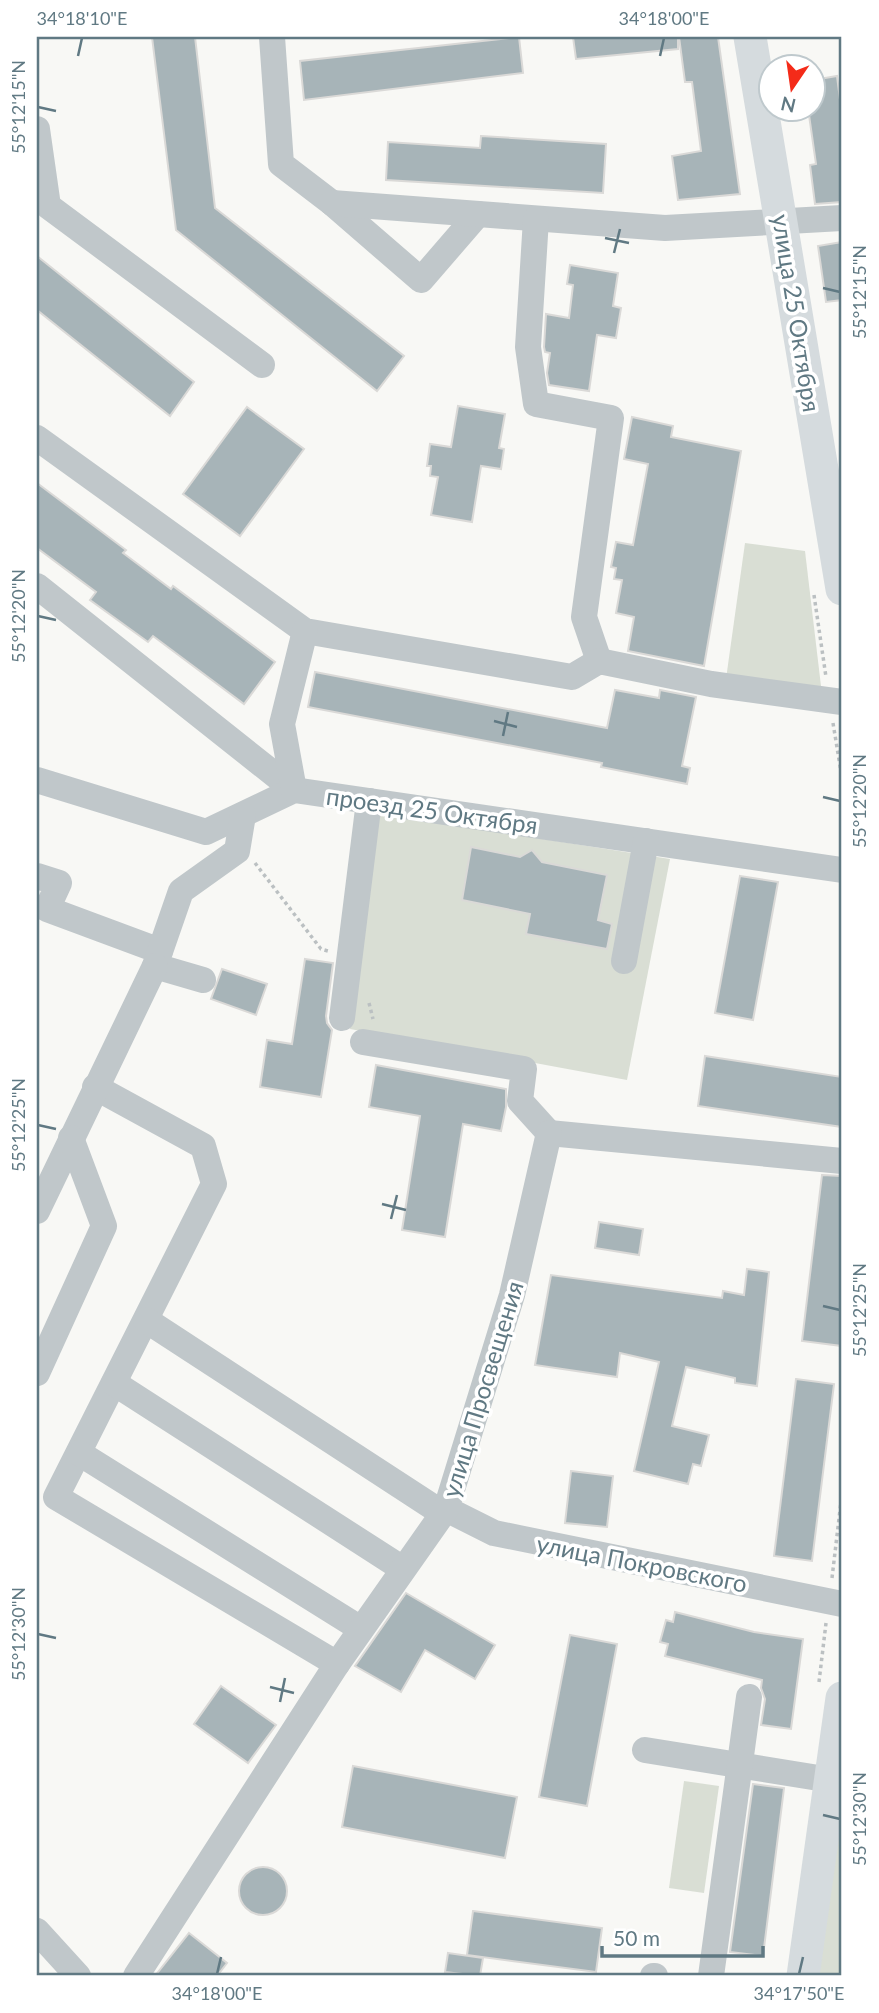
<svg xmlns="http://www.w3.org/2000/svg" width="879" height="2013" font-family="Lato,sans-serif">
  <rect width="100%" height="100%" fill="#f8f8f5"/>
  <!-- green -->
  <g fill="#d9ded4">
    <path d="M745,543L805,551L823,703L725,686Z"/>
    <path d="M379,813L670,859L627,1080L350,1029Z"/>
    <path d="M684,1781L719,1786L704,1893L669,1888Z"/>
    <path d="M842,1805V1976H818Z"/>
  </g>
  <!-- building -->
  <g fill="#a7b4b8" stroke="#dad9d7" stroke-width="2">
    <path d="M152,37H195L215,208L404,356L377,391L176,230Z"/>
    <path d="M519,37L523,73L304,100L300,61Z"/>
    <path d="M573,37H678V49L576,59Z"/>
    <path d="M679,37H718L740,194L678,200L672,156L701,151L692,82H685Z"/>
    <path d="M837,76L842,115V202L815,204L810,165L816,164L808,108H813V80Z"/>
    <path d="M481,136L606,144L603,193L386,180L388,142L480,148Z"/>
    <path d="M842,242V300L826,302L818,246Z"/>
    <path d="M37,256L194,382L170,416L37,310Z"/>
    <path d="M570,265L618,273L613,306L621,308L616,338L597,335L589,391L549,385L547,373L550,353L545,352L544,347L546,314L569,318L573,285L567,284Z"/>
    <path d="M458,406L505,414L499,448L504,449L501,469L481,466L472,522L431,515L438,477L430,476L431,466H427L430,444L451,447Z"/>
    <path d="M247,407L304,449L240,536L183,494Z"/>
    <path d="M632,417L673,426L671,437L741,451L704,666L628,651L634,617L616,613L622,580L614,579L616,568L611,567L616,542L633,545L648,464L624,459Z"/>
    <path d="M37,483L126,550L123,553L171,589L173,586L275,662L244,704L153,636L148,642L90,600L96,592L37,548Z"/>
    <path d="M315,672L607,728L615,690L659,698L660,690L696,697L682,766L690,768L687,784L601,767L602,763L308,707Z"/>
    <path d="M471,847L520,857L532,850L542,862L607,875L598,920L612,924L607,949L526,934L530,914L462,900Z"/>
    <path d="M740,876L778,882L753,1020L715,1013Z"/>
    <path d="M305,959L333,963L326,1016L327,1023L332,1030L321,1097L260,1087L267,1040L292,1044Z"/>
    <path d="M222,969L267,984L256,1015L211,999Z"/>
    <path d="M705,1056L842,1077V1127L698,1106Z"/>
    <path d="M376,1065L506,1089V1107L501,1131L463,1124L445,1237L402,1230L420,1116L369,1107Z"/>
    <path d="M822,1175L842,1176V1346L802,1341Z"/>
    <path d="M599,1222L643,1229L639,1255L595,1248Z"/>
    <path d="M747,1269L769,1272L757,1386L735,1383V1378L686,1367L672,1426L709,1435L701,1466L693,1464L688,1484L634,1471L659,1362L620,1353L617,1377L535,1365L551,1275L722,1298L723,1291L744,1295Z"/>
    <path d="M796,1379L834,1384L812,1561L774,1556Z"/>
    <path d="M571,1471L613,1476L607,1527L565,1523Z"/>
    <path d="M406,1593L495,1645L475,1679L425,1650L401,1692L355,1666Z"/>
    <path d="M675,1612L754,1632L803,1639L791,1729L761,1725L765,1699L761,1688L762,1680L665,1656L668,1644L660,1642L666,1620L673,1622Z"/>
    <path d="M570,1635L617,1644L587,1806L539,1797Z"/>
    <path d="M221,1686L276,1725L248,1763L194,1724Z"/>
    <path d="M353,1766L517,1797L505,1858L342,1827Z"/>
    <path d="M753,1784L784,1788L763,1956L730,1952Z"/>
    <circle cx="263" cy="1891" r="24"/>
    <path d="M473,1911L602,1928L596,1972L467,1955Z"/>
    <path d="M189,1933L227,1963L217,1976H155Z"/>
    <path d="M448,1953L483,1958L480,1976L445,1972Z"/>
  </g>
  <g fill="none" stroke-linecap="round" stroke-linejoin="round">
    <!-- path -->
    <g stroke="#bbc0c2" stroke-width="3.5" stroke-dasharray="3.5 3.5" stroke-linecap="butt">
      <path d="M814,595L826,677"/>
      <path d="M833,723L842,778"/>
      <path d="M255,863L321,949L328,951"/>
      <path d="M369,1003L373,1019"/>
      <path d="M832,1578L842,1493"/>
      <path d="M819,1682L826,1623"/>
    </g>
    <!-- minor -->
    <g stroke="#c0c7ca" stroke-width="26">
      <path d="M272,37L281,164L332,203L421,280L478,214"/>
      <path d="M37,129L48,206L262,365"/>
      <path d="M332,203L665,228L842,218"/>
      <path d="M536,219L528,347L536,404L611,418L584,617L599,661"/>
      <path d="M37,438L305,631L572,677L599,661L711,684L842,702"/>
      <path d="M37,586L294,790"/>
      <path d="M37,780L206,832L294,790L842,870"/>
      <path d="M294,790L282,724L305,631"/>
      <path d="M37,876L59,883L47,909L160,951"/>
      <path d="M624,961L646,841"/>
      <path d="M203,980L155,966L181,891L237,851L243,815"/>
      <path d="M342,1018L369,801"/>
      <path d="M363,1042L524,1069L520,1101L549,1133"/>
      <path d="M95,1087L203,1146L214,1184L56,1497L337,1664"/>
      <path d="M549,1133L842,1161"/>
      <path d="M37,1211L155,966"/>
      <path d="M146,1320L442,1513"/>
      <path d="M37,1373L104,1226L71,1138"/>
      <path d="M114,1383L403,1569"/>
      <path d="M79,1453L361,1629"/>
      <path d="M446,1509L494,1533L842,1604"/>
      <path d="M645,1750L831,1780"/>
      <path d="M37,1931L78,1976"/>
      <path d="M136,1976L337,1664L446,1509L512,1295L549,1133"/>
      <path d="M653,1976H655"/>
      <path d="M711,1976L749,1697"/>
    </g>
    <!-- major -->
    <g stroke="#d5dbde" stroke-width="33">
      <path d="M750,37L842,589"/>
      <path d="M803,1976L842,1698"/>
    </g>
  </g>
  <!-- ticks -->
  <path fill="none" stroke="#607983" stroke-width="2.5" d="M78,56L82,38M660,56L664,38M38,107L56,111M605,238L629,243M614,253L620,229M823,288L840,292M38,616L56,620M494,721L517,727M503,736L508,712M823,797L840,801M38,1125L56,1129M382,1204L406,1210M391,1219L397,1195M823,1306L840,1310M38,1634L56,1638M270,1687L294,1693M280,1702L285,1678M823,1815L840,1819M217,1974L221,1957M799,1974L803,1957"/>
  <g text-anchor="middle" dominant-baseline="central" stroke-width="7" stroke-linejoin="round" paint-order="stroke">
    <!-- street labels -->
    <g font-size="24" fill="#607983" stroke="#fff">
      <text transform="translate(797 313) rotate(81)">улица 25 Октября</text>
      <text transform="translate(432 810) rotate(8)">проезд 25 Октября</text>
      <text transform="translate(482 1389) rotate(-73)">улица Просвещения</text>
      <text transform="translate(642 1563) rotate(11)">улица Покровского</text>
    </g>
  </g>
  <!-- border -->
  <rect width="879" height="2013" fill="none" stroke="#ffffff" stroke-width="77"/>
  <!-- north arrow -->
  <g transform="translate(792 88) rotate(193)"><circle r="33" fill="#ffffff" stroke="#bfc9cd" stroke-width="2"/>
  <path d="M0-5L12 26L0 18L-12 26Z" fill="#f42b19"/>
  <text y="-10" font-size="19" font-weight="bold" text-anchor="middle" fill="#607983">N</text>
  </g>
  <!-- scale -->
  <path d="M602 1946v10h161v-10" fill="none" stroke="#607983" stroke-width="3.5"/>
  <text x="613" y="1946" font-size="21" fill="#607983" stroke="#ffffff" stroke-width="5" paint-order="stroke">50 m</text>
  <rect x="38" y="38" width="802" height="1936" fill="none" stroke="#607983" stroke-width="2.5"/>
  <g font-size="18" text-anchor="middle" fill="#607983">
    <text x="82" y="25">34°18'10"E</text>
    <text x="664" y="25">34°18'00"E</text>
    <text transform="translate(19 107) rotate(-90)" y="6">55°12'15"N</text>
    <text transform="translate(860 292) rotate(-90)" y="6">55°12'15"N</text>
    <text transform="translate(19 616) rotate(-90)" y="6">55°12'20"N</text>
    <text transform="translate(860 801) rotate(-90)" y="6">55°12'20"N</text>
    <text transform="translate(19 1125) rotate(-90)" y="6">55°12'25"N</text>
    <text transform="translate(860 1310) rotate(-90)" y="6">55°12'25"N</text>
    <text transform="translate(19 1634) rotate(-90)" y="6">55°12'30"N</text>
    <text transform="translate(860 1819) rotate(-90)" y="6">55°12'30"N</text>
    <text x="217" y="2000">34°18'00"E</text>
    <text x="799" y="2000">34°17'50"E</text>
  </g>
</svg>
